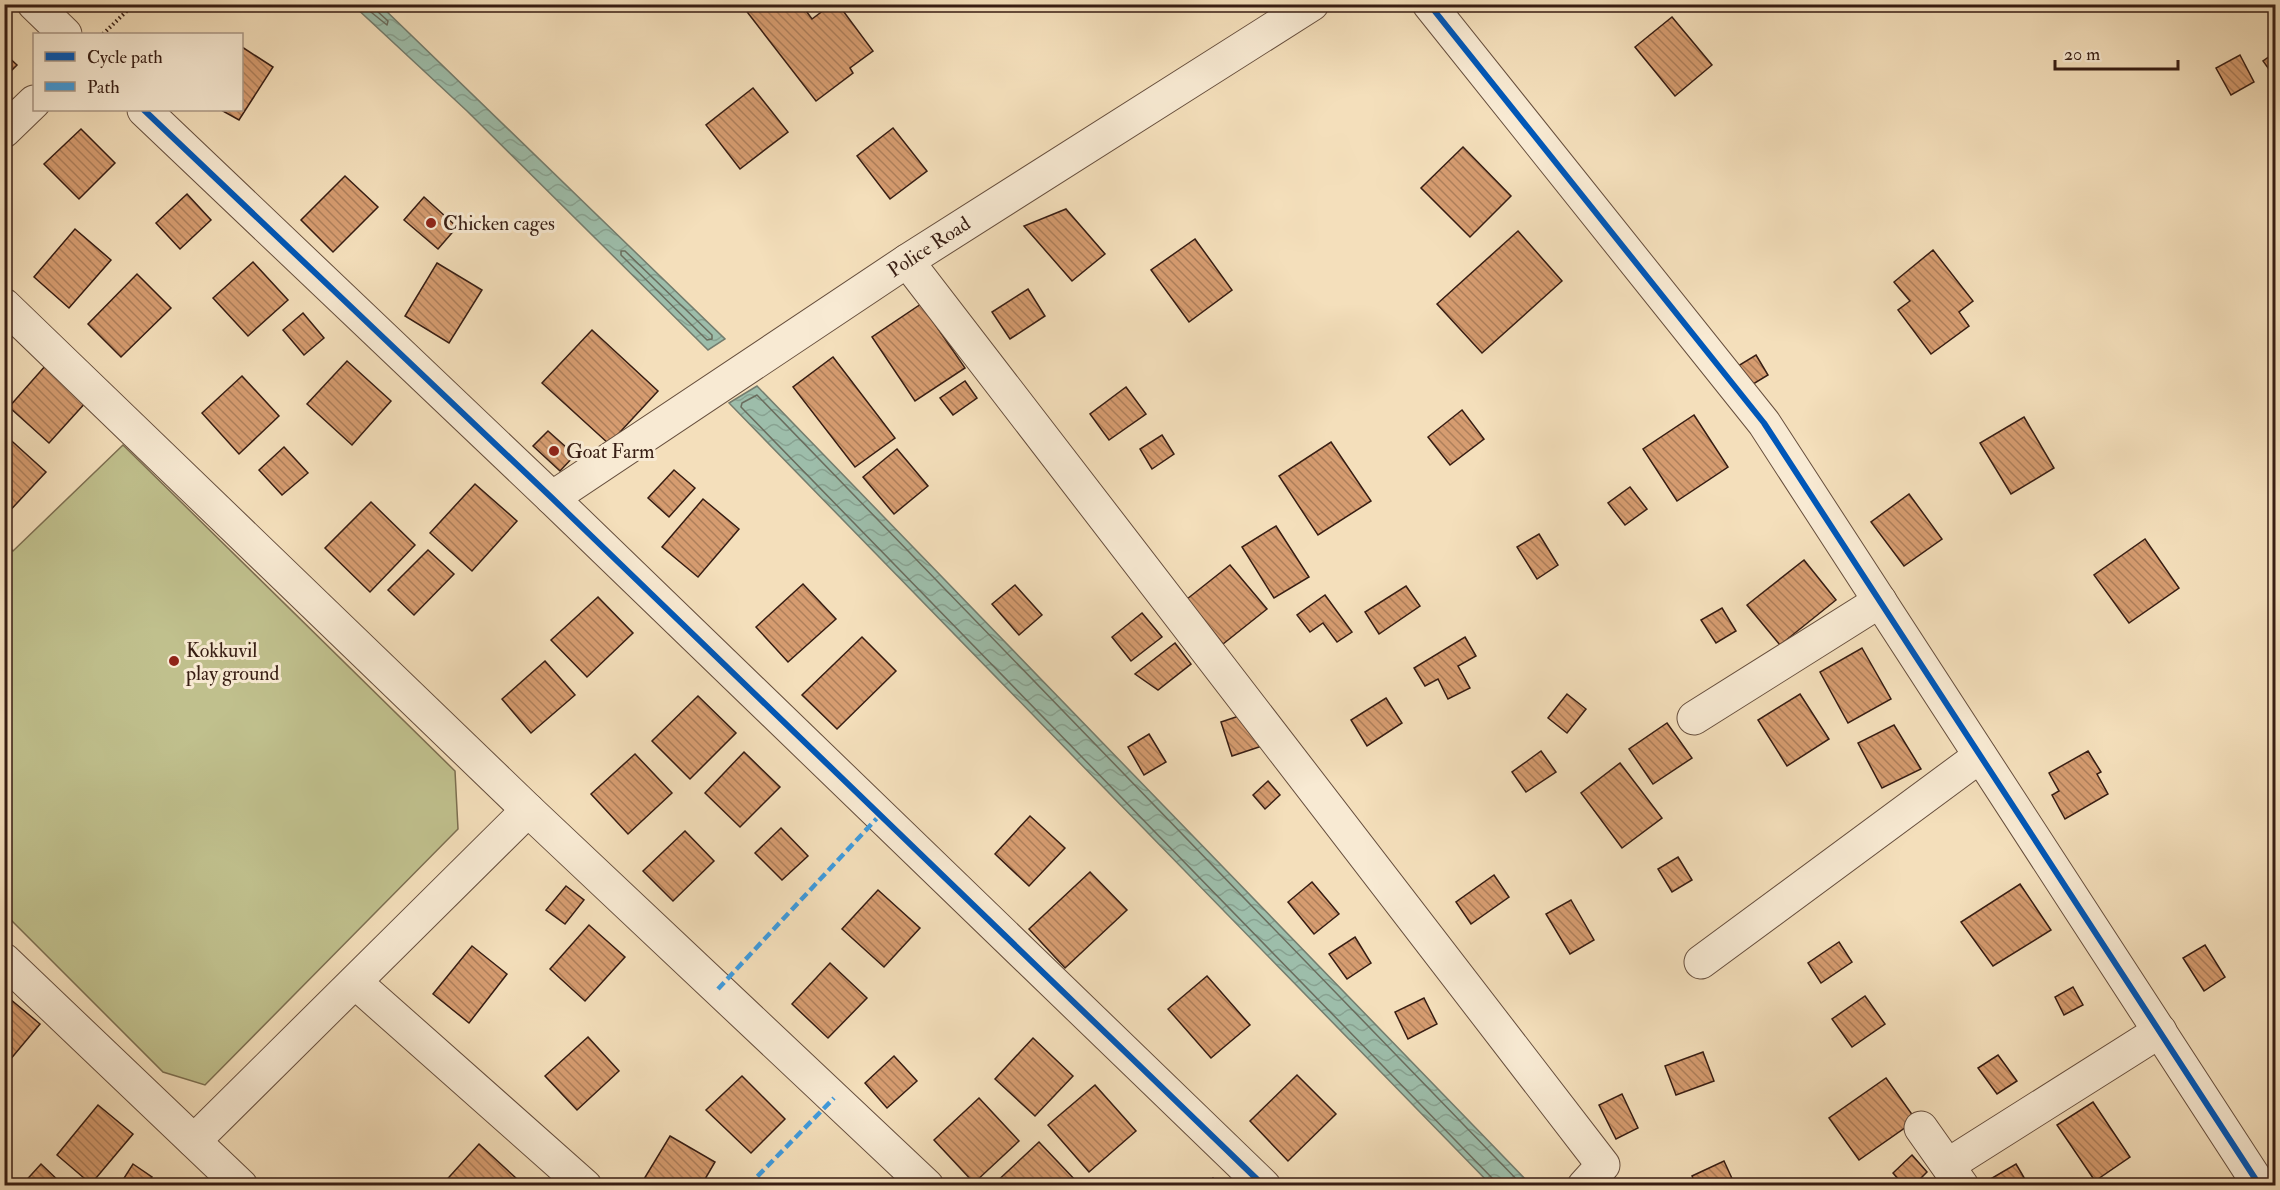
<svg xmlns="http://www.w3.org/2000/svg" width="2280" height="1190" font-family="'IM FELL Double Pica',serif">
  <defs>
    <pattern id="water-waves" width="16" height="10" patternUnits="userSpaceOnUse" patternTransform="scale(1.5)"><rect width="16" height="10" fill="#9dbdaa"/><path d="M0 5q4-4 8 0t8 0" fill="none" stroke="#88a291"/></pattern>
    <pattern id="building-back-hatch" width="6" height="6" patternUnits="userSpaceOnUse" patternTransform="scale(1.5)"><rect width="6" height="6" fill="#d69c70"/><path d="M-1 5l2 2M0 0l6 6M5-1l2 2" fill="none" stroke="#ae7f5b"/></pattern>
  </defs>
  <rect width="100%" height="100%" fill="#f4dfbb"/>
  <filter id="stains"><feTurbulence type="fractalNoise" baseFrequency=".00333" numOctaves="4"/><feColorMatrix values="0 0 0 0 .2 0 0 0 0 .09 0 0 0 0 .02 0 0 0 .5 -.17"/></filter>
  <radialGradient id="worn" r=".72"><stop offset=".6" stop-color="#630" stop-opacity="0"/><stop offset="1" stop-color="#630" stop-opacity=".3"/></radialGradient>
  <!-- pitch -->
  <path fill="#c0c08d" stroke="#7c6e50" stroke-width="1.5" d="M123,445L455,771L458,829L205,1085L163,1072L5,914V543L13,551Z"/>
  <!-- water -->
  <g fill="url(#water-waves)" stroke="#747d6e" stroke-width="1.5">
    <path d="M353,5H380L725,339L708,350L467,111Z"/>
    <path d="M757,386L1531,1185H1491L729,403Z"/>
  </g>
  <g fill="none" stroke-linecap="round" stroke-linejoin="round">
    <!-- shore -->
    <g stroke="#6a6d5e" stroke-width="1.5">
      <path d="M361,4L387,25L388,21L377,11L376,4"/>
      <path d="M621,251H625L712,335V339L707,340L621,255Z"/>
      <path d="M1495,1186L1493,1179L741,407L742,403L757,395L1523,1186"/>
    </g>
  </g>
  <!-- building -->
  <g fill="url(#building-back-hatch)" stroke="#371d13" stroke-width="1.5">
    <path d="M741,4H801L812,19L832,4H838L873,51L850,68L853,73L816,101Z"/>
    <path d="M1672,17L1712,65L1675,96L1635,47Z"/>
    <path d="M242,47L273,67L239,120L221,110H242Z"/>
    <path d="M2276,52V79L2263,61Z"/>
    <path d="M4,53L17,65L4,78Z"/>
    <path d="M2240,55L2254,82L2231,95L2216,68Z"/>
    <path d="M753,88L788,132L740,169L706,125Z"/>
    <path d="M893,128L927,171L890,199L857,156Z"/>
    <path d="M81,129L115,163L79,199L44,164Z"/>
    <path d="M1463,147L1511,196L1470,237L1421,188Z"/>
    <path d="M345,176L378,207L333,252L301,220Z"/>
    <path d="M187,194L211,220L180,249L156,223Z"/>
    <path d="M424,197L457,227L438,249L404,220Z"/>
    <path d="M1066,209L1105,254L1072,281L1024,226Z"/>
    <path d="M75,229L111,260L69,308L34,277Z"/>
    <path d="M1518,231L1562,281L1482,353L1437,304Z"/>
    <path d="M1195,239L1232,290L1189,322L1151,270Z"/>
    <path d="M1933,250L1973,301L1959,312L1969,326L1931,354L1898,310L1910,301L1894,282Z"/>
    <path d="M253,262L288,300L248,336L213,298Z"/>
    <path d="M437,263L482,290L449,343L405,316Z"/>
    <path d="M137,274L171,308L121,357L88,324Z"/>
    <path d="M1028,289L1045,316L1010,339L992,312Z"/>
    <path d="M921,304L965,368L915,401L872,337Z"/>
    <path d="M303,313L324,338L304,355L283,330Z"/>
    <path d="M592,330L658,391L609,444L542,383Z"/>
    <path d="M1756,355L1768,375L1745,389L1733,369Z"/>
    <path d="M833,357L895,438L855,467L793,387Z"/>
    <path d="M347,361L391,401L352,445L307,404Z"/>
    <path d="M46,365L87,401L49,443L9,407Z"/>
    <path d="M242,376L279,416L239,454L202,413Z"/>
    <path d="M965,381L977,398L953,415L940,398Z"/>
    <path d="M1126,387L1146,414L1109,440L1090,414Z"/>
    <path d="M1462,410L1484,439L1450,465L1428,437Z"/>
    <path d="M1694,415L1728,467L1677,501L1643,449Z"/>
    <path d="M2024,417L2054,468L2011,494L1980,443Z"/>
    <path d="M548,431L575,455L560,471L533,446Z"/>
    <path d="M4,434L46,472L4,517Z"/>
    <path d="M1162,435L1174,454L1152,469L1140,449Z"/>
    <path d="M1331,442L1371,501L1318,535L1279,476Z"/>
    <path d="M284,447L308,473L282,495L259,470Z"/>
    <path d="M897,449L928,486L894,514L863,477Z"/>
    <path d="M674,470L695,488L669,517L648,498Z"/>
    <path d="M475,484L517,521L472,571L430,533Z"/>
    <path d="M1630,487L1647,509L1625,525L1608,503Z"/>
    <path d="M1909,494L1942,539L1904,566L1871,522Z"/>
    <path d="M703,499L739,529L698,577L662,547Z"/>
    <path d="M371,502L415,545L370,592L325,548Z"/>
    <path d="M1276,526L1309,577L1274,598L1242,547Z"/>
    <path d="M1539,534L1558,565L1537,579L1517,547Z"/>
    <path d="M2145,539L2179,588L2129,623L2094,575Z"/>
    <path d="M428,550L454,574L414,615L388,590Z"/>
    <path d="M1804,560L1836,600L1780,645L1747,605Z"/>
    <path d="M1230,565L1267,609L1223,644L1187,599Z"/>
    <path d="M803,584L836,619L788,662L756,627Z"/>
    <path d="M1015,585L1042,615L1019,635L992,604Z"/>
    <path d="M1406,586L1420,606L1379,634L1365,612Z"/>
    <path d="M1325,595L1352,632L1337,642L1323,623L1310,632L1297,615Z"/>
    <path d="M598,597L633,633L587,677L551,640Z"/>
    <path d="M1722,608L1736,631L1716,643L1701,620Z"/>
    <path d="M1142,613L1162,637L1131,661L1112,637Z"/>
    <path d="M862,637L896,671L837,729L802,695Z"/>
    <path d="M1465,637L1476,656L1458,666L1470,688L1448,699L1438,679L1425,686L1414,668Z"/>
    <path d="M1175,643L1191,664L1158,690L1135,674Z"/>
    <path d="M1862,648L1891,699L1848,723L1820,672Z"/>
    <path d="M545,661L575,695L531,733L502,699Z"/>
    <path d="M1567,694L1586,709L1567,733L1548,718Z"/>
    <path d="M1800,694L1829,739L1787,766L1758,720Z"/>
    <path d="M698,696L736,733L690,779L652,741Z"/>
    <path d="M1386,698L1402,723L1367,746L1351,720Z"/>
    <path d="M1251,712L1262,746L1232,756L1221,722Z"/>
    <path d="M1667,723L1692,758L1653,784L1629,749Z"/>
    <path d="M1894,725L1921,769L1882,788L1858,743Z"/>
    <path d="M1149,734L1166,762L1144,775L1128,747Z"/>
    <path d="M1541,751L1556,772L1526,792L1512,772Z"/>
    <path d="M2088,751L2101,772L2097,774L2108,794L2065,819L2052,795L2059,791L2049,773Z"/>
    <path d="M744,752L780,787L740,827L705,793Z"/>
    <path d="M635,754L672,793L628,834L591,794Z"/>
    <path d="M1620,763L1662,818L1622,848L1581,793Z"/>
    <path d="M1268,781L1280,795L1265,809L1253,795Z"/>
    <path d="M1030,816L1065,848L1029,886L995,854Z"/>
    <path d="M781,828L808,856L782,880L755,853Z"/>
    <path d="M685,831L714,861L673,901L643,871Z"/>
    <path d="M1678,857L1692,880L1672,892L1658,869Z"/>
    <path d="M1090,872L1127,910L1065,968L1029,929Z"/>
    <path d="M1494,875L1509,897L1471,924L1456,902Z"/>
    <path d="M1312,882L1339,914L1314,934L1288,902Z"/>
    <path d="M2020,884L2051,930L1993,966L1961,922Z"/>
    <path d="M566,886L584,900L565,924L546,910Z"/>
    <path d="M878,890L920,928L884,967L842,929Z"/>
    <path d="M1571,900L1594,940L1570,954L1546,914Z"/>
    <path d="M589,925L625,957L585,1001L550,969Z"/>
    <path d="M1355,937L1371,963L1347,979L1329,954Z"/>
    <path d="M1839,942L1852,962L1821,983L1808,963Z"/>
    <path d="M2205,945L2225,977L2204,991L2183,958Z"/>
    <path d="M472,946L507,974L469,1023L433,994Z"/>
    <path d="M830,963L867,998L828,1038L792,1004Z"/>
    <path d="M1207,976L1250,1025L1211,1058L1168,1009Z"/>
    <path d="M2073,987L2083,1005L2064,1015L2055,997Z"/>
    <path d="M4,994L40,1024L4,1067Z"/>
    <path d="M1865,996L1885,1024L1852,1047L1832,1019Z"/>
    <path d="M1424,998L1437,1024L1408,1039L1395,1012Z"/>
    <path d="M588,1037L619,1071L577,1110L545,1076Z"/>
    <path d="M1033,1038L1073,1076L1035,1116L995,1079Z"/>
    <path d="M1703,1052L1714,1081L1676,1095L1665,1066Z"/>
    <path d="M1998,1055L2017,1081L1997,1094L1978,1068Z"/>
    <path d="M894,1056L917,1081L887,1108L865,1083Z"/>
    <path d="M1297,1075L1336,1114L1288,1161L1250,1121Z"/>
    <path d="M742,1076L785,1119L751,1153L706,1110Z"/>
    <path d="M1886,1078L1916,1120L1859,1160L1829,1118Z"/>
    <path d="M1095,1085L1136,1131L1089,1172L1048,1125Z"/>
    <path d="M1622,1094L1638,1128L1616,1139L1599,1105Z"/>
    <path d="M979,1098L1019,1141L974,1183L934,1140Z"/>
    <path d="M2093,1102L2130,1157L2095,1181L2057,1125Z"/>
    <path d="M98,1105L133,1134L91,1184L57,1155Z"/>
    <path d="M670,1136L715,1162L701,1186H655L644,1179Z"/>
    <path d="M1039,1142L1077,1182L1073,1186H992Z"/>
    <path d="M479,1144L516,1178L510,1186H441Z"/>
    <path d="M1912,1155L1927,1172L1913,1186H1904L1893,1173Z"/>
    <path d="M1724,1161L1735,1185L1696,1186L1692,1176Z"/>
    <path d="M41,1164L64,1186H21Z"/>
    <path d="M133,1164L152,1177L146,1186H119Z"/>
    <path d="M2016,1164L2029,1186H1990L1987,1181Z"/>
    <path d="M1213,1178L1222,1186H1206Z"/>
  </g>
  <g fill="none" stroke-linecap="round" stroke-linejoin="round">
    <!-- minor casing -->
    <g stroke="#664e3d" stroke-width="35">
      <g id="minor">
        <path d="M34,4L65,34"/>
        <path d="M1429,4L1764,423L2260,1186"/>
        <path d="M144,110L552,498L1264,1186"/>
        <path d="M4,131L34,102"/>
        <path d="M907,261L1603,1165L1584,1186"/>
        <path d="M4,305L528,810L927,1186"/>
        <path d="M552,498L907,261L1312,4"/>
        <path d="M1694,718L1880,601"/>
        <path d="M4,960L241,1186"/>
        <path d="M1701,962L1980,756"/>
        <path d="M355,982L585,1186"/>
        <path d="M1921,1128L1962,1186"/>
        <path d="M194,1141L528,810"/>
        <path d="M1948,1165L2160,1031"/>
      </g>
    </g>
    <!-- path -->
    <path stroke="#371d13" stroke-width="4" stroke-dasharray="1.5 3" stroke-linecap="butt" d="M103,34L134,4"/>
    <!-- minor -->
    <use href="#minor" stroke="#f8ead3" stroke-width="33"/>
    <!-- quiet -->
    <g stroke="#3e9bde" stroke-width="4.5" stroke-dasharray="9 4.5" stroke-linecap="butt">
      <path d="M718,989L879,816"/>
      <path d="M748,1186L834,1098"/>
    </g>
    <!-- cycleway casing -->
    <g stroke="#f8ead3" stroke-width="10">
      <g id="cycleway">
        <path d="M1429,4L1764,423L2260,1186"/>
        <path d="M144,110L552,498L1264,1186"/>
      </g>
    </g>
    <!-- cycleway -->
    <use href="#cycleway" stroke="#0057b8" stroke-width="6"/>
  </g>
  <!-- markers -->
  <g fill="#8f2418" stroke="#f8ead3" stroke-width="2">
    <circle cx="431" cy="223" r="6"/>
    <circle cx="554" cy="451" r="6"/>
    <circle cx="174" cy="661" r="6"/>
  </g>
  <g text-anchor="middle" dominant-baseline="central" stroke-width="6" stroke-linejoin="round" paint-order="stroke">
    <!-- poi labels -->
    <g font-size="20" fill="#371d13" stroke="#f8ead3" text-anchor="start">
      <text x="443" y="223">Chicken cages</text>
      <text x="566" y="451">Goat Farm</text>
      <text x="186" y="650">Kokkuvil<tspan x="186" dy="23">play ground</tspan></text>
    </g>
    <!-- street labels -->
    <g font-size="20" fill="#371d13" stroke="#f8ead3">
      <text transform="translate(929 247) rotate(-33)">Police Road</text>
    </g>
  </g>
  <!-- margin -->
  <rect width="2280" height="1190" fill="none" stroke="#f4dfbb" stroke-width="24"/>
  <rect x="6" y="6" width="2268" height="1178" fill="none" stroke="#371d13" stroke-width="3"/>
  <rect x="12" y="12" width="2256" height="1166" fill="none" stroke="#371d13" stroke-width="1.5"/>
  <!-- legend -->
  <rect x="33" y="33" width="210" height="78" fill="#f8ead3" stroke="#ab9886" stroke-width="1.5"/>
  <rect x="45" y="52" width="30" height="9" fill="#0057b8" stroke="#ab9886" stroke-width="1.5"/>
  <text x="87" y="63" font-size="18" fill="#371d13">Cycle path</text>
  <rect x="45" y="82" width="30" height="9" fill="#3e9bde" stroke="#ab9886" stroke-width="1.5"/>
  <text x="87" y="93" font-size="18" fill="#371d13">Path</text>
  <!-- scale -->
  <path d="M2055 60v9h123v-9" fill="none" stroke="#371d13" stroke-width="3"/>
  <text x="2064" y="60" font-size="18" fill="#371d13" stroke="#f8ead3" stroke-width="4.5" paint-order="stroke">20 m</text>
  <rect width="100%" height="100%" filter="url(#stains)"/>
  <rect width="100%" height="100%" fill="url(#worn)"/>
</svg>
